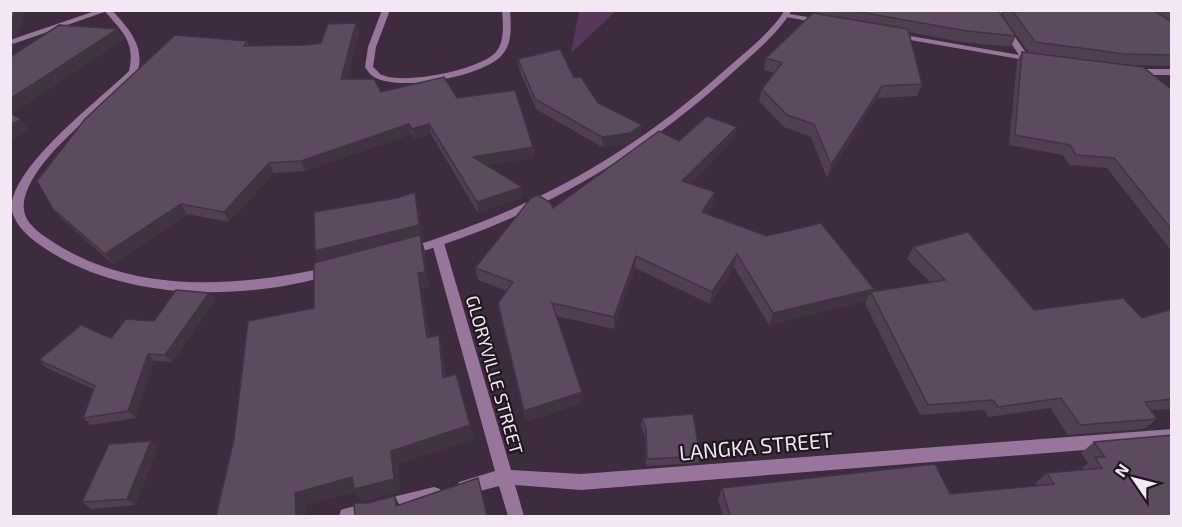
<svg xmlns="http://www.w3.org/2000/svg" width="1182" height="527" font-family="'Exo 2',sans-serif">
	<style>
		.green { fill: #573859 }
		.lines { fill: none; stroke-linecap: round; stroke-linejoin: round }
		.minor { fill: #98759b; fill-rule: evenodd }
		.tertiary { fill: #98759b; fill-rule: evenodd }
		.wall { fill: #4f4051 }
		.shaded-wall { fill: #403442 }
		.building { fill: #5c4b5e; stroke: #403442; stroke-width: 1.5 }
		.labels { text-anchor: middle; stroke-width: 4.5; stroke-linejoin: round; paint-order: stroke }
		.street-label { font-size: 18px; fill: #f2e7f2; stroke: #1f1820 }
		.near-street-label { font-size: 21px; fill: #f2e7f2; stroke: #1f1820 }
	</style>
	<rect width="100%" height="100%" fill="#3c2c3e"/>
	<path class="green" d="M579,11H616L571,53Z"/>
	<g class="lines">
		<path class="minor" d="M98,10H110L10,45V40Z
			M382,10H390L376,47L373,67C374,67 379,73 380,74C400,86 481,70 496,52C505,41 503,23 502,10H510C511,25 513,43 502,55C483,77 399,92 374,77C370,75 367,70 365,67L368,47Z
			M994,10H1002L1001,17L1029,57L1036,58V62L893,37L889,35L893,33L1019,55L993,17Z
			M783,13L820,19L824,21L820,23L786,17L782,15Z
			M1172,69V75H1133L1129,72L1133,69Z
			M438,239L444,243L511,470L581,474L1172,429V443L581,490L515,485L524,516H508L499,486L465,495L459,492L457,487L459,482L495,471L432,243Z
			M434,487L440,489L442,495L440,501L434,503L378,516H339L341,510L347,508Z"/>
		<path class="tertiary" d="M104,10H112C127,27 145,45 138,70C134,80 118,91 109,99C83,123 45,153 29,186C17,211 26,224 47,238C131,296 236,287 330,267L334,268L336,271L334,274C243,302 121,302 40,245C27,236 9,220 12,202C20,160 98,101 129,71C136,41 121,31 104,10Z
			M785,10H792C777,35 754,53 732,73C636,160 532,219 408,256L404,255L402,252L404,249C528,211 627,158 724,71C745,52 769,35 785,10Z"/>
	</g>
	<path class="wall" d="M819,10H998L1016,36L1011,47L962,42L909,32L922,84L917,96L877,98L827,178L811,137L784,127L759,101L762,89L774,73L764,70L766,58L818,13Z
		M1004,10H1172V20H1168L1172,22V66L1127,65L1172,90V249H1170L1107,168L1069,165L1063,155L1009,145L1017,61L1022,52L1029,53L1003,16Z
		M359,32L347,79L381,92L457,98L533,147L534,158L486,165L522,187L523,197L478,213L431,134L414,139L412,134L305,171L274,173L229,222L187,214L113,264L62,219L53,209L247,41L249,46L308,45L321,43Z
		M518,59L574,78L598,103L641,135L630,143L602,147L536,109L519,69Z
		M737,127L734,139L690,184L713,204L707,214L872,291L930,282L907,259L913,247L1034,310L1142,318L1172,309V409L1152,410L1157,419L1144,429L1068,435L1050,408L988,417L984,410L920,415L865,303L866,301L769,325L734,267L710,304L635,268L614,329L556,316L582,392V403L526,422L500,315L498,303L507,291L478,280L475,268L553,208L679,141Z
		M209,293L215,301L172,362L154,361L136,418L91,425L83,418L93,389L47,368L39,360L111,338L154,321Z
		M642,418L700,456L698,463L646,466L645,436L641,425Z
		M151,441L158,448L135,505L91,509L82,502Z
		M1094,442L1172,516H723L718,499L722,488L950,494L1037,486L1035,483L1047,473L1083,470L1082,468L1088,463L1081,453Z"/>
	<path class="shaded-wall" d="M16,10H26L18,35L10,38V24Z
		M356,23L359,32L344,89L341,79Z
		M118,29L124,40L10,116V99Z
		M10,40L15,46L10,58Z
		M882,86L877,98L827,178L831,165Z
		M21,120L30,131L10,140V124Z
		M409,124L412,134L305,171L301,161Z
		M429,124L431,134L414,139L412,129Z
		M642,125L641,135L630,143L602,147V137Z
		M737,127L734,139L681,193L682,181Z
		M533,147L534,158L474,167L473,157Z
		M269,163L274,173L229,222L224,212Z
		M522,187L523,197L478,213L477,202Z
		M415,192L419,207L423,240H422L425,251L429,288L423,289L432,353L321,266L315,251Z
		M715,192L713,204L700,225L702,212Z
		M181,204L187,214L113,264L105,254Z
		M737,254L734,267L710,304L712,292Z
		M636,256L635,268L614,329V317Z
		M874,289L872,293L871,292L866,301L769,325L773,313Z
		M209,293L215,301L172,362L165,355Z
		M439,335L443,351L448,393L443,378Z
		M148,354L154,361L136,418L128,411Z
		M456,374L474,439L398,464L401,492L362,502L355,492L306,506V516H296L295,493L391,451Z
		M582,392V403L526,422L524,411Z
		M151,441L158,448L135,505L127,499Z
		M395,496L403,512L396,506Z"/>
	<path class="building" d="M10,10H16L10,24Z
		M848,10H998L1016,36L967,31Z
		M1012,10H1153L1172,22V55L1125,54L1035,42Z
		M813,13L908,29L922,84L882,86L831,165L814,124L787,115L762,89L782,63L766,58Z
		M356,23L341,79H374L381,92L444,77L457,98L515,90L533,147L473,157L522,187L477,202L429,124L412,129L409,124L301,161L269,163L224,212L181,204L105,254L53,209L37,181L85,119L175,35L247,41L244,46L308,45L321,43L328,24Z
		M59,25L118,29L10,99V57Z
		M560,49L574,78L581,77L598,103L642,125L630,133L602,137L535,99L518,59Z
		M1022,52L1143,67L1172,90V230L1114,158L1076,155L1070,145L1015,135Z
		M10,112L21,120L10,124Z
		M707,116L737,127L682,181L715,192L702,212L767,236L821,223L874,289L773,313L737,254L712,292L636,256L614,317L552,303L582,392L524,411L498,303L513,282L475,268L531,198L538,195L551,203L553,208L659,131L679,141Z
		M415,192L419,225L315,251L314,212L397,198Z
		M968,232L1034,310L1123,298L1142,318L1172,309V399L1145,402L1157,419L1080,425L1061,398L998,407L993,400L928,405L871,292L945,280L913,247Z
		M420,235L425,272L418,273L427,338L439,335L443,378L456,374L470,425L391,451L394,479L354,489L352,477L295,493L296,516H216L234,439L248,321L314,308V263Z
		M176,290L209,293L165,355L148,354L128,411L83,418L95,386L39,360L81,325L111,338L126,319L154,321Z
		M693,414L700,456L647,459L646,429L642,418Z
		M1172,435V516H730L722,488L935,464L950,494L1054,484L1047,473L1102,468L1095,457H1105L1094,442Z
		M151,441L127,499L82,502L109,444Z
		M478,478L487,516H355L354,503H368L395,496L396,506Z"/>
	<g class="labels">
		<g class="street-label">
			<text transform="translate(494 375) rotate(74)" y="6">GLORYVILLE STREET</text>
		</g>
		<g class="near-street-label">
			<text transform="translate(756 447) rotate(-5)" y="7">LANGKA STREET</text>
		</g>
	</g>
	<rect width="1182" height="527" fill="none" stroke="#f2e7f2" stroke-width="24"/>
	<g transform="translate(1134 479) rotate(305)" stroke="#1f1820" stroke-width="4.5" paint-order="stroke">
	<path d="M0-4.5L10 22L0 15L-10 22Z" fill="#f2e7f2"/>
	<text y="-9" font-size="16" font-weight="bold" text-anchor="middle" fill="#f2e7f2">N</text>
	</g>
</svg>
